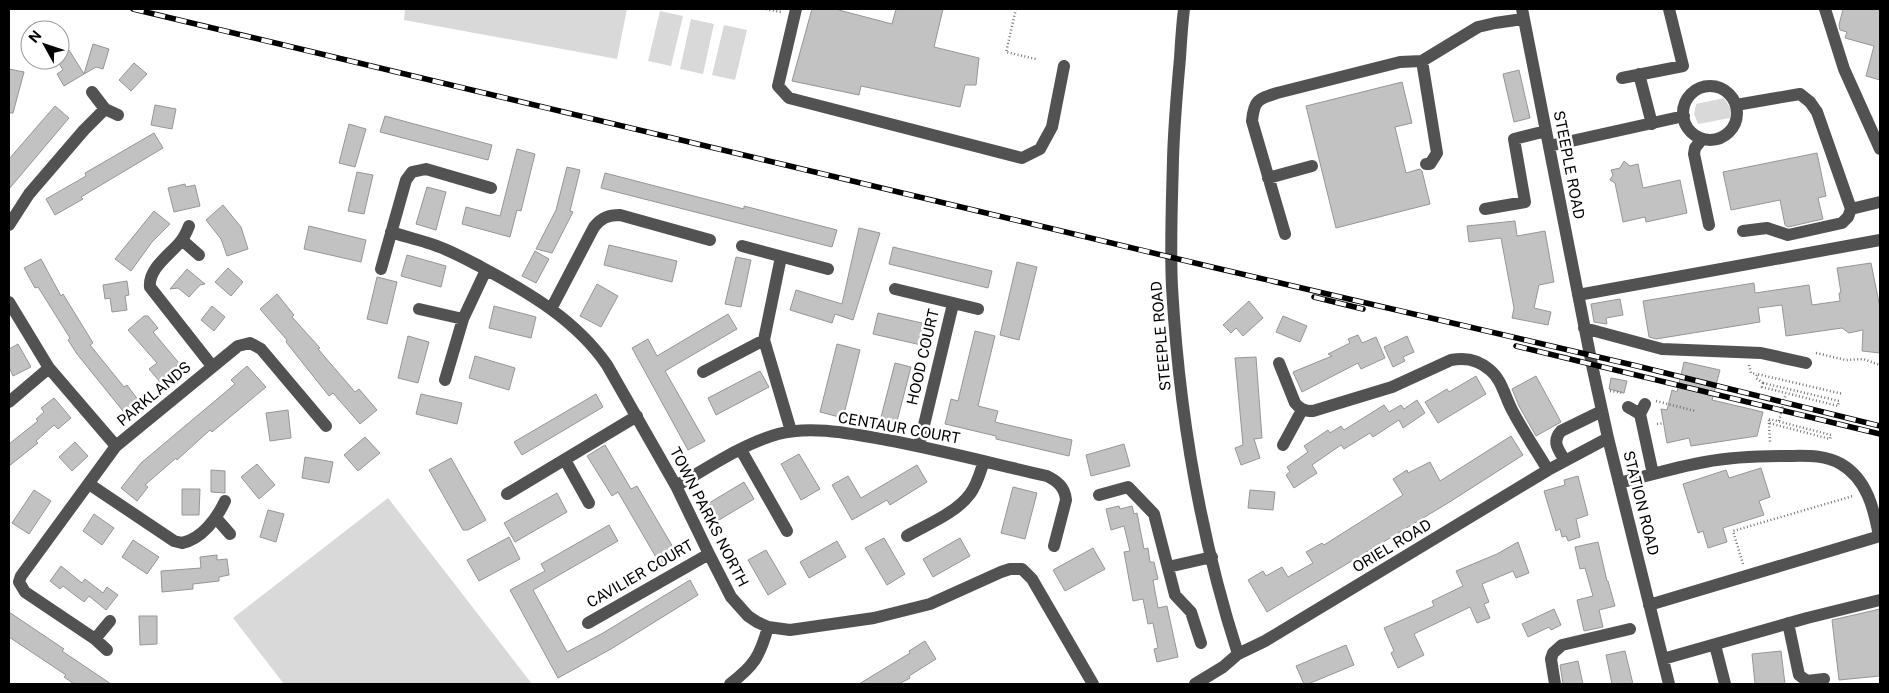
<svg xmlns="http://www.w3.org/2000/svg" width="1889" height="693" font-family="'Public Sans',sans-serif">
	<style>
		.green { fill: #d9d9d9 }
		.building { fill: #c2c2c2; stroke: #969696 }
		.lines { fill: none; stroke-linecap: round; stroke-linejoin: round }
		.path { stroke: #747474; stroke-width: 2.5; stroke-dasharray: 1 2.5; stroke-linecap: butt }
		.minor { stroke: #525252; stroke-width: 12 }
		.rail-casing { stroke: #000; stroke-width: 5.5 }
		.rail { stroke: #fff; stroke-width: 4; stroke-dasharray: 11; stroke-linecap: butt }
		.labels { text-anchor: middle; stroke-width: 5; stroke-linejoin: round; paint-order: stroke }
		.street-label { font-size: 15px; fill: #000; stroke: #fff }
	</style>
	<rect width="100%" height="100%" fill="#fff"/>
	<path class="green" d="M405,9H627L617,59L404,20Z
		M660,11L683,16L671,66L648,61Z
		M691,19L714,24L703,74L680,69Z
		M724,25L747,30L735,80L712,75Z
		M1724,98L1731,109L1730,118L1698,124L1694,114L1696,104Z
		M388,498L532,684H284L233,618Z"/>
	<path class="building" d="M812,9H835L892,24L896,9H943L934,47L979,58L976,85H965L960,107L861,86L859,95L792,81Z
		M1843,9H1880V80L1866,76L1874,46L1845,38L1847,32L1840,30L1839,25Z
		M93,44L109,49L103,69L96,67L84,74Z
		M69,50L84,74L64,86L57,74L63,70L57,60H60V55Z
		M134,63L147,74L131,91L119,80Z
		M9,69L24,72L13,113H9Z
		M1519,70L1530,118L1514,122L1503,74Z
		M1402,82L1412,123L1395,127L1406,173L1420,169L1422,171L1430,204L1336,228L1306,106Z
		M155,105L176,109L172,129L151,125Z
		M55,106L69,118L9,189V159Z
		M385,116L492,145L488,160L380,132Z
		M349,124L366,129L355,167L339,163Z
		M154,133L163,148L81,197L83,199L55,215L46,199L86,176L85,173Z
		M517,149L535,154L521,211L517,210L510,237L462,224L466,207L500,216Z
		M1817,153L1826,196L1818,198L1823,219L1788,227L1785,225L1780,200L1731,210L1723,172Z
		M1624,161L1630,166L1638,164L1643,188L1680,180L1687,213L1646,222L1645,217L1623,222L1615,183L1610,180L1613,175L1611,170L1620,168Z
		M567,167L580,170L570,211L573,212L552,253L536,249L556,210Z
		M357,172L373,175L364,214L348,211Z
		M605,173L744,209V206L837,230L832,247L601,188Z
		M185,184L186,187L195,185L200,206L174,212L168,188Z
		M427,187L446,192L436,230L416,224Z
		M223,205L241,227L248,249L227,256L221,239L206,220Z
		M154,211L170,224L152,242L131,271L115,259Z
		M1515,221L1517,236L1545,231L1554,282L1539,285L1534,308L1551,312L1548,325L1512,318L1514,308L1501,238L1469,242L1467,226Z
		M309,226L366,240L361,262L304,249Z
		M859,228L880,233L853,320L835,314L832,323L790,310L796,290L842,304Z
		M609,245L677,261L672,282L604,265Z
		M893,247L992,271L988,288L889,264Z
		M535,251L549,259L536,283L522,276Z
		M407,255L446,266L441,287L401,276Z
		M736,257L751,260L741,307L725,304Z
		M41,259L61,296L63,294L93,343L90,345L124,387L127,385L141,404L127,416L77,354L68,340L70,338L38,287L35,288L24,268Z
		M1017,262L1037,267L1019,340L1000,335Z
		M1871,263L1880,308V353L1862,351L1863,330L1849,333L1842,328L1786,336L1782,305L1758,308L1760,322L1656,339L1649,337L1643,301L1754,283L1755,293L1809,285L1812,305L1840,301L1839,293H1841L1837,268Z
		M228,268L243,282L231,296L215,282Z
		M187,269L205,284L200,285L189,297L178,288L170,289Z
		M377,277L397,282L387,324L367,319Z
		M127,281L129,295L125,296L127,310L112,312L110,298L105,299L103,285Z
		M597,284L618,296L601,327L580,316Z
		M277,294L294,315L292,317L320,348L318,349L355,392L359,389L377,410L360,424L333,393L329,396L286,342L287,340L260,309Z
		M1620,299L1623,315L1606,318L1607,324L1594,322L1591,304Z
		M1249,301L1263,318L1243,336L1236,328L1231,333L1223,325Z
		M212,306L225,317L214,331L201,320Z
		M494,306L536,317L531,338L489,328Z
		M878,313L935,326L930,347L873,334Z
		M728,314L737,329L665,371L705,441L688,450L632,348L648,339L657,356Z
		M144,316H148L158,328L153,332L184,369L170,380L167,376L160,382L149,369L157,363L128,330Z
		M1283,316L1307,326L1300,342L1276,332Z
		M975,331L995,336L978,406L998,411L995,422L1072,440L1069,456L996,439V436L945,424L951,399L958,401Z
		M1358,335L1362,343L1376,337L1385,358L1361,369L1358,363L1302,392L1293,372L1332,356L1328,354L1350,343L1348,339Z
		M408,336L429,342L418,383L398,378Z
		M1407,336L1414,352L1403,357L1405,361L1393,367L1384,347Z
		M18,344L31,367L13,376L9,367V349Z
		M837,344L860,350L843,418L820,412Z
		M475,356L515,368L509,390L469,378Z
		M1256,357L1262,438L1254,439L1260,458L1241,465L1235,448L1243,445L1235,358Z
		M1684,362L1720,370L1712,400L1763,412L1757,436L1691,446L1689,438L1667,443L1661,409L1667,410L1672,390L1677,392Z
		M895,363L911,367L895,429L879,425Z
		M247,366L266,387L212,432L210,430L177,460L176,458L145,485L148,487L137,501L121,488L141,463L235,384L231,380Z
		M760,371L769,387L716,415L708,398Z
		M1476,376L1486,394L1438,423L1425,402L1447,389L1449,392Z
		M1536,376L1561,422L1536,436L1519,406L1512,389Z
		M1611,378L1627,381L1624,393L1609,389Z
		M421,394L462,403L457,424L416,414Z
		M596,394L603,407L522,455L514,442Z
		M54,398L71,418L58,429L54,425L36,441L38,443L9,466V444L38,421L36,419L44,412L41,408Z
		M1417,400L1425,413L1403,428L1399,420L1373,437L1370,433L1344,449L1341,445L1312,465L1317,473L1294,488L1286,475L1290,472L1287,467L1308,452L1304,446L1328,430L1330,433L1341,426L1344,430L1384,405L1389,412L1401,405L1404,409Z
		M288,410L291,438L270,441L266,413Z
		M1511,436L1523,455L1448,503L1267,612L1248,580L1263,571L1266,576L1282,567L1288,577L1313,563L1306,552L1322,543L1324,545L1403,495L1393,479L1407,470L1408,473L1430,462L1440,481Z
		M365,437L380,453L358,471L344,455Z
		M75,442L88,456L72,471L59,457Z
		M1124,444L1130,466L1091,476L1086,455Z
		M605,445L631,489L637,486L677,554L660,564L618,492L612,496L587,456Z
		M799,454L820,489L801,500L781,464Z
		M305,457L333,462L329,483L302,478Z
		M451,458L486,520L468,530H463L429,470Z
		M257,464L275,485L259,499L241,477Z
		M917,465L927,482L890,505L887,500L852,520L832,485L848,476L861,498Z
		M1761,468L1770,497L1759,501L1764,515L1723,528L1727,542L1708,548L1703,531L1698,533L1683,484L1726,470L1729,478Z
		M211,470L225,471V493L211,492Z
		M1578,476L1588,515L1576,519L1580,537L1568,541L1566,536L1562,537L1560,529L1556,531L1544,491L1565,485L1564,480Z
		M744,482L754,499L719,520L709,503Z
		M1013,487L1037,493L1025,539L1001,533Z
		M182,489H200L199,515H182Z
		M34,490L51,501L29,534L12,523Z
		M1250,490L1275,492L1273,510L1248,508Z
		M557,493L567,512L515,542L504,523Z
		M1119,506L1120,509L1132,506L1134,514L1137,513L1144,549L1148,548L1150,562H1154L1158,579L1153,580L1158,608L1167,606L1178,657L1157,662L1154,649L1158,648L1153,623L1148,624L1143,599L1133,601L1124,552L1130,551L1124,526L1111,530L1106,509Z
		M268,510L284,514L276,542L260,537Z
		M94,514L114,528L102,545L83,531Z
		M609,525L618,541L533,590L567,652L603,633L690,580L698,595L611,649L558,678L510,590L545,571L541,564Z
		M509,537L520,559L479,581L467,560Z
		M884,538L905,574L887,585L865,548Z
		M960,538L970,556L933,577L923,559Z
		M133,540L159,557L147,574L122,557Z
		M837,541L846,557L809,578L800,562Z
		M1518,542L1529,573L1516,578L1513,571L1482,584L1489,602L1484,604L1490,618L1477,623L1470,607L1414,634L1424,655L1398,668L1391,653L1394,651L1384,628L1434,606L1432,601L1463,586L1456,571L1497,554Z
		M1598,542L1607,581H1608L1615,606L1599,610L1603,627L1584,631L1577,600L1593,596L1585,568L1580,569L1575,547Z
		M1093,548L1105,569L1065,591L1053,570Z
		M766,550L786,584L768,595L748,560Z
		M217,555V560L227,559L229,575L219,577V581L193,584V589L162,592L161,571L201,568L200,557Z
		M61,566L82,583L85,579L103,593L107,587L118,595L106,610L89,596L84,602L63,586L60,589L50,581Z
		M1554,609L1561,625L1551,630L1549,627L1528,637L1522,624Z
		M1880,609V676L1839,680L1832,620Z
		M9,612L64,649L62,651L111,684H74L64,677L66,675L9,637Z
		M139,616H157V644L140,645Z
		M925,641L936,659L909,676L910,678L899,684H859L910,653L909,651Z
		M1346,645L1354,665L1308,684H1304L1296,666Z
		M1625,651L1633,684H1612L1606,655Z
		M1781,651L1785,684H1755L1752,654Z
		M1578,661L1583,684H1563L1560,665Z"/>
	<g class="lines">
		<path class="path" d="M766,9L781,12
			M1016,9L1006,52L1036,59
			M1816,353L1846,360L1863,359L1880,365
			M1749,365L1751,373L1757,374
			M1763,383L1839,401L1838,406L1762,387Z
			M1763,383L1756,378L1757,374L1843,394
			M1610,391L1624,393
			M1656,401L1695,411
			M1769,419L1831,435L1830,439L1769,423Z
			M1779,421L1786,394
			M1769,423L1770,442
			M1657,424L1664,423
			M1743,564L1733,531L1853,496"/>
		<path class="minor" d="M796,9L778,86L789,98L1022,158L1040,149L1052,127L1064,66
			M1184,9C1182,25 1181,41 1180,58C1177,91 1174,125 1173,159C1172,202 1170,245 1172,287C1179,411 1200,536 1238,654
			M1522,9L1592,365L1608,438L1669,684
			M1825,9L1844,69L1880,149
			M1422,61L1437,153L1430,164H1426
			M1639,74L1652,124
			M1622,78L1683,66L1669,9
			M1683 113a27 27 0 1 1 54 0a27 27 0 1 1-54 0Z
			M92,92L105,109L118,115
			M1736,105L1800,94L1810,102L1817,112L1851,209L1848,217L1842,223L1788,235L1767,228L1743,231
			M1702,139L1695,148L1694,154L1709,225
			M1549,146L1684,116
			M1268,178L1312,166
			M1485,209L1525,202L1514,139L1546,131
			M1851,209L1880,202
			M9,225L29,194L84,130L105,109
			M189,226C187,231 185,236 181,241C171,254 148,268 150,287L212,366
			M391,232C403,236 416,239 428,243C446,248 464,258 481,267C528,292 576,320 607,365L676,486L709,554L731,597L748,616L757,622L768,627L790,630L874,618L930,604L1001,572L1010,569H1022L1032,579L1093,684
			M1285,234L1252,121C1254,100 1258,99 1277,93L1400,62L1422,61L1478,27L1495,23L1523,19
			M182,240L199,255
			M742,246L828,269
			M781,257L764,340L791,431
			M381,269L406,180L412,172L426,169L491,188
			M895,289L978,309
			M1578,295L1880,240
			M9,302L49,368L116,446
			M419,309L463,319
			M551,309L594,227C601,218 608,215 620,215L710,240
			M1584,328L1662,349L1761,353L1806,363
			M1279,363L1295,403C1300,409 1304,411 1313,411L1392,387L1451,360C1466,357 1479,360 1490,370C1502,380 1505,397 1512,410C1523,431 1536,450 1548,470
			M703,372L764,340
			M445,380L463,319L486,270
			M9,402L49,368
			M1645,404L1640,414L1653,474
			M1628,407L1640,414
			M1283,445L1302,410
			M919,446L953,304
			M741,450L787,531
			M565,460L589,503
			M1565,461C1559,450 1551,442 1561,431L1602,411
			M1619,483C1647,476 1676,467 1705,462C1731,457 1758,456 1785,456C1804,456 1824,454 1841,464C1867,479 1874,509 1879,536
			M89,484L174,541L182,543C202,539 217,518 225,501
			M676,486C708,468 742,444 778,434C812,425 852,434 887,440C941,450 994,464 1047,476C1057,481 1065,487 1066,500L1054,546
			M507,494L637,416
			M1099,495L1128,487L1154,514L1175,595L1191,612L1201,643
			M216,518L230,534
			M907,536C928,524 956,513 970,494C977,485 980,473 984,461
			M1168,567L1212,557
			M1649,605L1880,536
			M588,623L709,554
			M1788,623L1799,675L1807,681L1824,679
			M95,639L110,621
			M1715,645L1725,684
			M107,650L95,639L25,592L19,582L21,576L116,446L238,346L250,343L261,349L326,426
			M1663,659L1807,618L1880,600
			M730,684C754,666 760,656 768,627
			M1195,684L1223,667L1238,654L1265,641L1548,470L1608,438
			M1555,684L1551,659L1553,653L1562,645L1630,629"/>
		<defs>
			<path id="rail" d="M133,9L1216,268L1637,366L1880,426
				M1314,297L1363,309
				M1516,346L1880,434"/>
		</defs>
		<use href="#rail" class="rail-casing"/>
		<use href="#rail" class="rail"/>
	</g>
	<g class="labels">
		<g class="street-label">
			<text transform="translate(1569 165) rotate(79)" y="5">STEEPLE ROAD</text>
			<text transform="translate(1161 336) rotate(-95)" y="5">STEEPLE ROAD</text>
			<text transform="translate(923 357) rotate(-77)" y="5">HOOD COURT</text>
			<text transform="translate(154 394) rotate(-40)" y="5">PARKLANDS</text>
			<text transform="translate(899 428) rotate(10)" y="5">CENTAUR COURT</text>
			<text transform="translate(1641 503) rotate(76)" y="5">STATION ROAD</text>
			<text transform="translate(709 517) rotate(63)" y="5">TOWN PARKS NORTH</text>
			<text transform="translate(1392 546) rotate(-31)" y="5">ORIEL ROAD</text>
			<text transform="translate(640 574) rotate(-30)" y="5">CAVILIER COURT</text>
		</g>
	</g>
	<rect width="1889" height="693" fill="none" stroke="#000000" stroke-width="20"/>
	<g transform="translate(45 45) rotate(310)"><circle r="24" fill="#ffffff" stroke="#999999"/>
	<path d="M0-4L9 19L0 12L-9 19Z" fill="#000000"/>
	<text y="-8" font-size="14" font-weight="bold" text-anchor="middle" fill="#000000">N</text>
	</g>
</svg>
